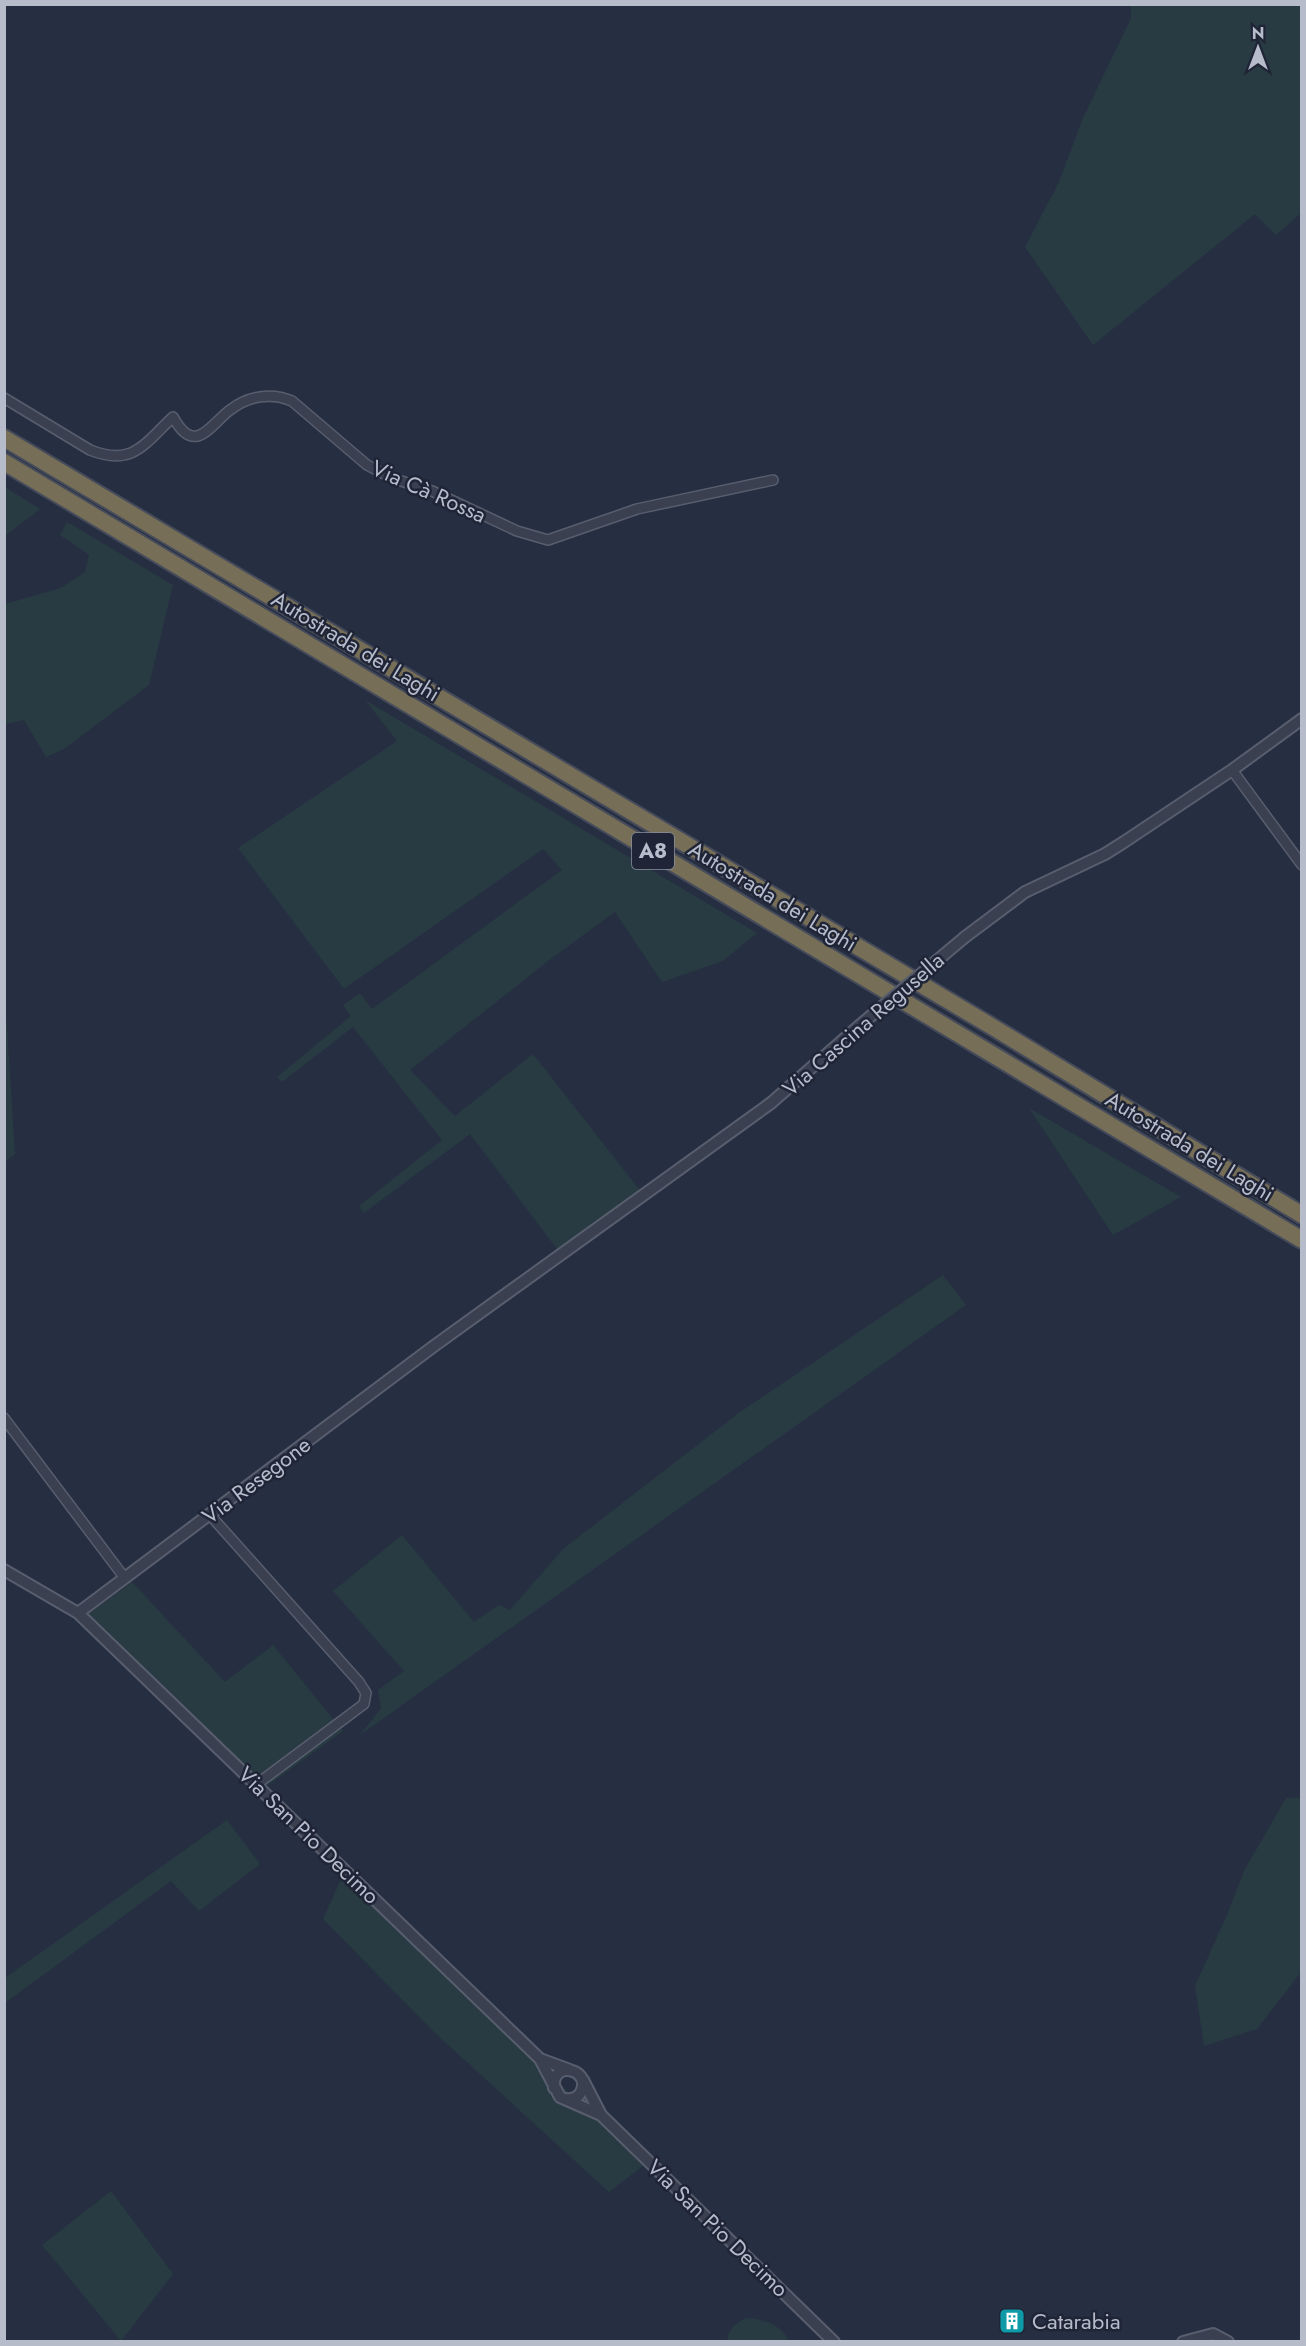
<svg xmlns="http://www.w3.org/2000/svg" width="1306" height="2346" font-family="Jost,sans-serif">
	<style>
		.green { fill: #283b42 }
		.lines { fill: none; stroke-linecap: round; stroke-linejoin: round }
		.minor-casing { stroke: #585e6e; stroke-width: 12 }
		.tertiary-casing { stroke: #585e6e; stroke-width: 14 }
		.motorway-casing { stroke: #454b5b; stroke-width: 20 }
		.minor { stroke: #3a4050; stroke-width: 9 }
		.tertiary { stroke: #3a4050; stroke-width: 10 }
		.motorway { stroke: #766e57; stroke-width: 16 }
		.tertiary-bridge-casing { stroke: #585e6e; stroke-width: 14; stroke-linecap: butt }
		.tertiary-bridge { stroke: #3a4050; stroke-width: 10 }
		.labels { text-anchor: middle; stroke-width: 5; stroke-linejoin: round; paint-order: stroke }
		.shield { fill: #1f2536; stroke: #898f9e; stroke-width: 1.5 }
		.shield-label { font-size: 21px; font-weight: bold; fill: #b7bccb }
		.street-label { font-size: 22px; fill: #b7bccb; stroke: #1f2536 }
		.poi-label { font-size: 22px; fill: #b7bccb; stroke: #1f2536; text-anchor: start }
	</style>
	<rect width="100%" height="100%" fill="#262e41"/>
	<path class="green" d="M1131,5H1301V213L1276,235L1255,214L1093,345L1025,247L1058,184L1083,118L1131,18Z
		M5,487L40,509L5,536Z
		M67,522L173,585L149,685L64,749L46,757L24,720L5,724V604L61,588L85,572L89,555L60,535Z
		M365,700L757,933L723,961L662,982L615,912L552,958L410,1070L455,1116L533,1054L642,1193L596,1227L557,1249L470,1134L364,1213L359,1206L442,1140L353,1027L282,1082L277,1077L351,1016L343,1005L360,993L372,1009L562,870L543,849L344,989L238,848L397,741Z
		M4,979L15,1154L5,1162H4Z
		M1029,1108L1181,1197L1113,1235Z
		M943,1275L966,1305L360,1735L381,1708L378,1690L404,1671L333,1591L402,1535L474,1622L499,1605L510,1610L563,1549L740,1412Z
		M132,1582L225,1682L273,1645L343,1731L267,1786L89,1614Z
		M1286,1798H1301V1972L1257,2029L1204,2046L1195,1986L1226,1917L1245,1869Z
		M227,1820L260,1864L199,1911L171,1881L5,2003V1978Z
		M343,1875L644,2165L609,2192L434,2032L323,1919Z
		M111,2191L173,2274L121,2341L42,2245Z
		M746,2318C763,2319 781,2324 789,2341H727C729,2329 734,2324 746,2318Z"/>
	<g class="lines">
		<defs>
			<path id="minor" d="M4,398L90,450C133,467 144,444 173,417C195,457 210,425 230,410C248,396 271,392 292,401L367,465L392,478L432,491L517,531L548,540L637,509L773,480
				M1232,770L1302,865
				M4,1418L124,1577
				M210,1515L359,1682L366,1693L364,1704L257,1784"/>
			<path id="tertiary" d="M965,937L1025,892L1105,854L1124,842L1232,770L1302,719
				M4,1570L78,1613L540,2059L560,2097L601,2115
				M78,1613L434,1346L771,1103L859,1026
				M540,2059L570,2070
				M583,2080L601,2115L834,2342
				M554,2088C551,2058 593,2070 581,2092C578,2098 572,2100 565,2099
				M1183,2342L1213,2334L1228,2342"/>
			<path id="motorway" d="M4,438L991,1026L1302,1215
				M4,462L1302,1240"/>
		</defs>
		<use href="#minor" class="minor-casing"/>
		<use href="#tertiary" class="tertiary-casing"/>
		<use href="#motorway" class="motorway-casing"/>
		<use href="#minor" class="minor"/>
		<use href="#tertiary" class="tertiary"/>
		<use href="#motorway" class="motorway"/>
		<defs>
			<path id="tertiary-bridge" d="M859,1026L965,937"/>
		</defs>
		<use href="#tertiary-bridge" class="tertiary-bridge-casing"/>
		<use href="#tertiary-bridge" class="tertiary-bridge"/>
	</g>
	<defs>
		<symbol id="building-square" viewBox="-11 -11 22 22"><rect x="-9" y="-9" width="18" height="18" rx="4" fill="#0f9aa8" stroke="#1f2536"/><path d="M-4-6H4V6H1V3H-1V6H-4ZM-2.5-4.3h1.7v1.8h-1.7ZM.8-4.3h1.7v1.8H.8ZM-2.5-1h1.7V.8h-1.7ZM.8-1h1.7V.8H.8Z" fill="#fff"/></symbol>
	</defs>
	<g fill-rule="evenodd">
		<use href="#building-square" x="997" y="2306" width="30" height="30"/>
	</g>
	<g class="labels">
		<rect class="shield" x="632" y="833" width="42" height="36" rx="4.5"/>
		<g class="shield-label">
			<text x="653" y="858">A8</text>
		</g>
		<g class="street-label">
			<text transform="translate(429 491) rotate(24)" y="8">Via Cà Rossa</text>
			<text transform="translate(356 646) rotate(31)" y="8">Autostrada dei Laghi</text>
			<text transform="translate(773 896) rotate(31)" y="8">Autostrada dei Laghi</text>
			<text transform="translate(863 1024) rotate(-41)" y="8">Via Cascina Regusella</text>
			<text transform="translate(1190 1146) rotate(31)" y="8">Autostrada dei Laghi</text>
			<text transform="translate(256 1480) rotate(-37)" y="8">Via Resegone</text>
			<text transform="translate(309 1835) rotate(44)" y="8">Via San Pio Decimo</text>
			<text transform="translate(718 2228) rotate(44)" y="8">Via San Pio Decimo</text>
		</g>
		<g class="poi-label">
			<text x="1032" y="2329">Catarabia</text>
		</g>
	</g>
	<rect width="1306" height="2346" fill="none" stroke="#b7bccb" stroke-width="12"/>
	<g transform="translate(1258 48)" stroke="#1f2536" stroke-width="4.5" paint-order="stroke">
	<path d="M0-4.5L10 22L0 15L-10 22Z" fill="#b7bccb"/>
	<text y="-9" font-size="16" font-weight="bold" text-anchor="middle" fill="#b7bccb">N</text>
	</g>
</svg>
